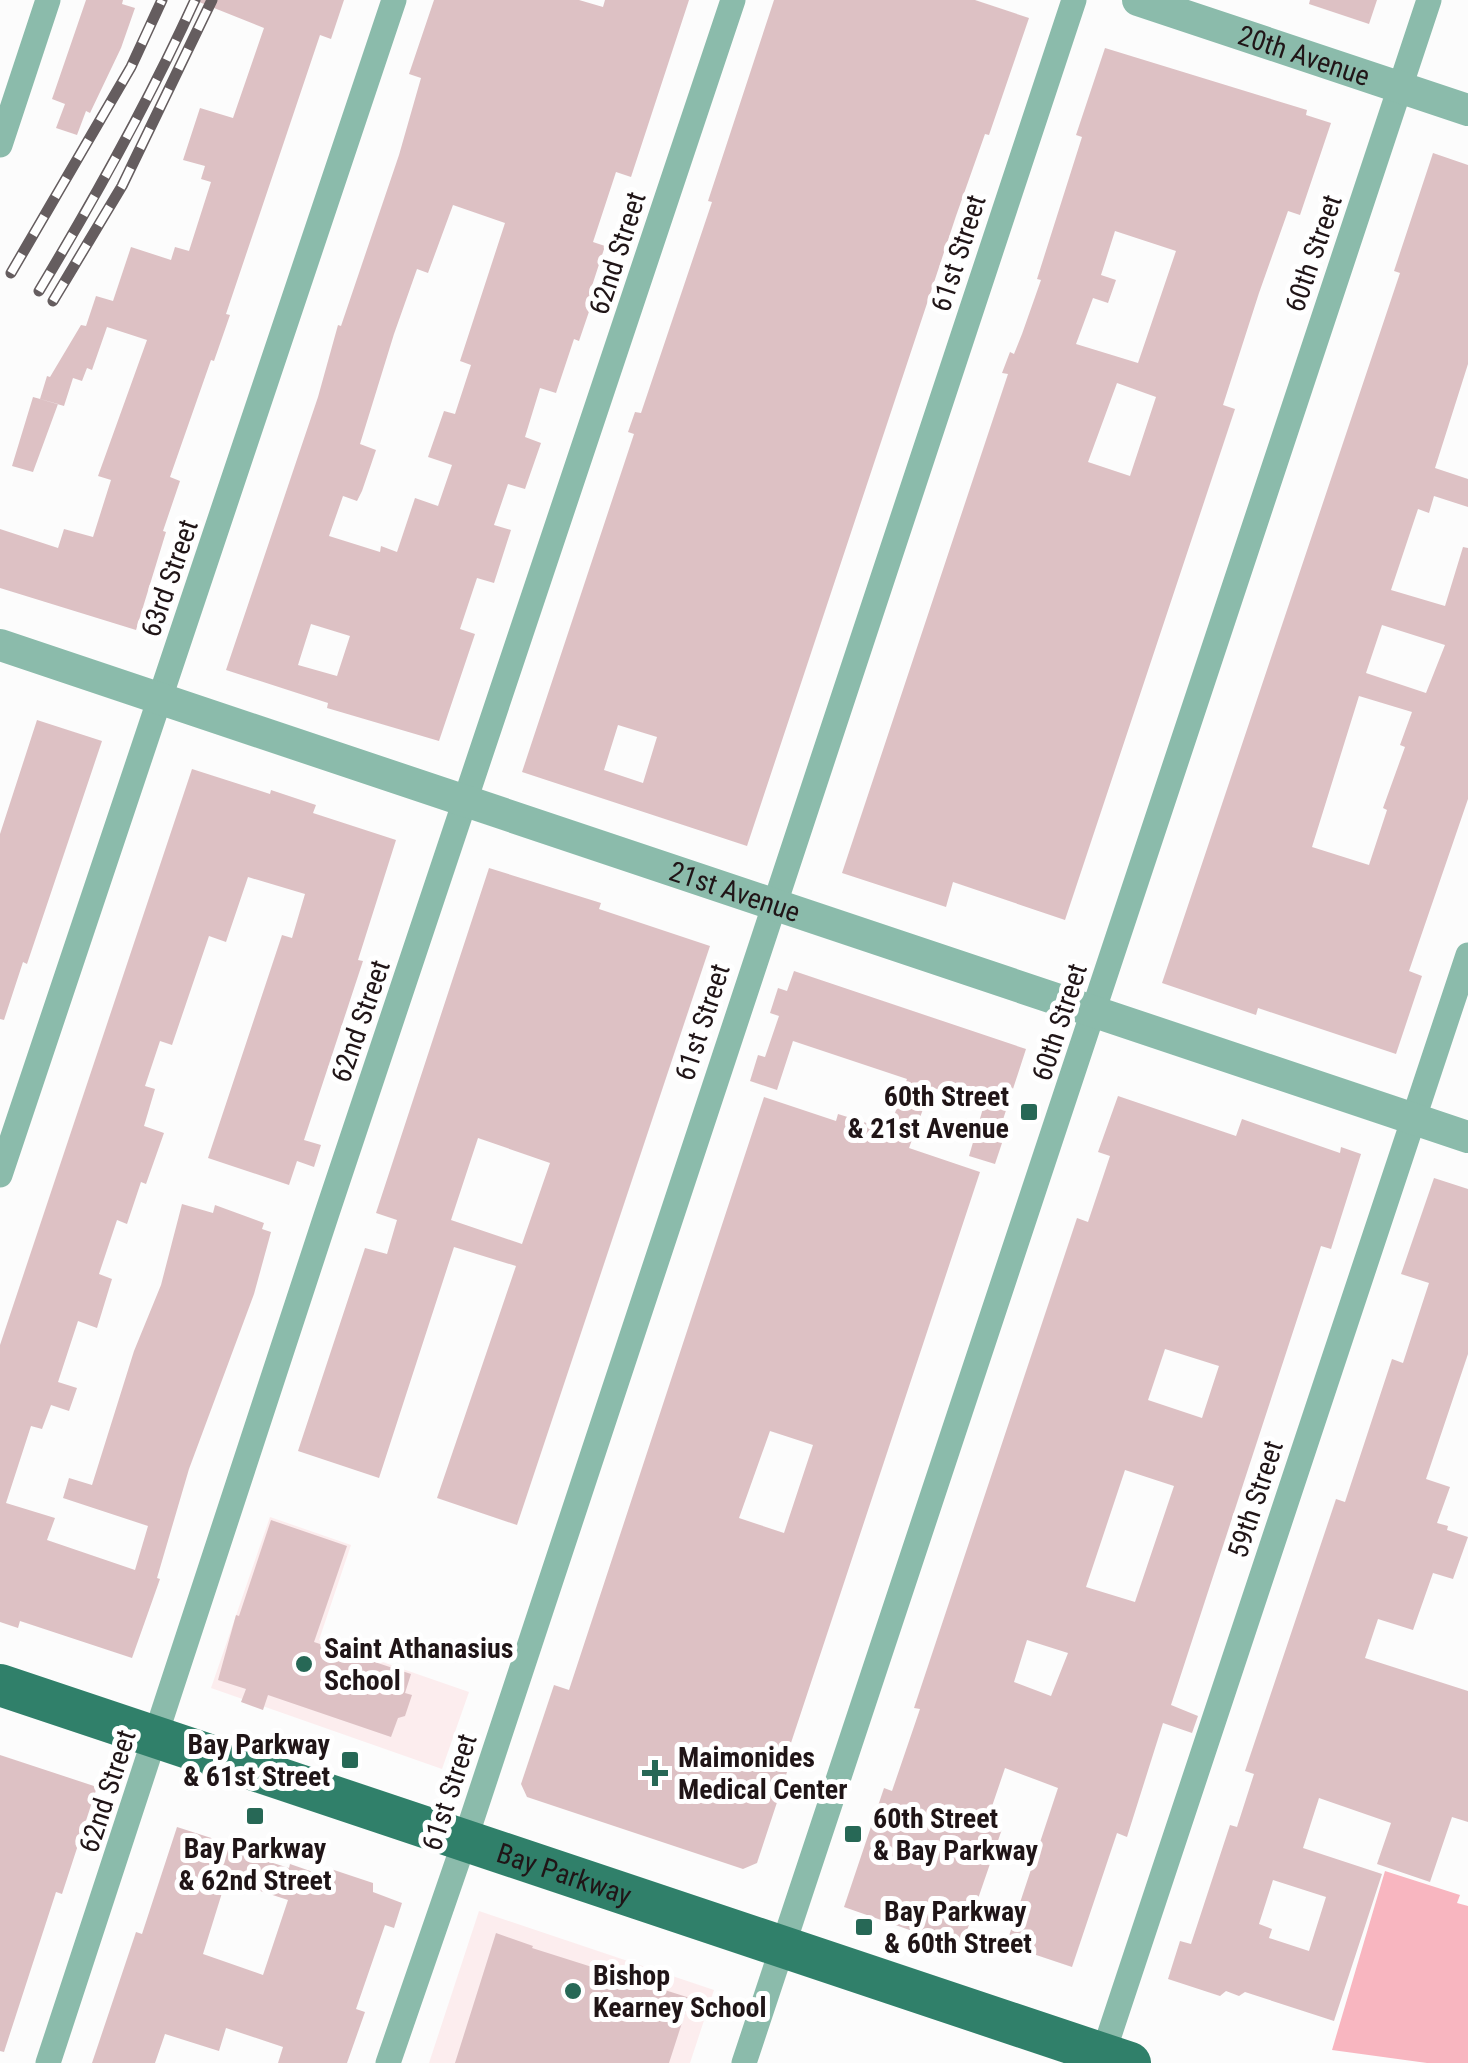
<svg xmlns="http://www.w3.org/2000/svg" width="1468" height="2063" font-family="'Roboto Condensed',sans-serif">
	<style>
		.built { fill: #fcedee }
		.green { fill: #f8b6c0 }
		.building { fill: #ddc1c4; fill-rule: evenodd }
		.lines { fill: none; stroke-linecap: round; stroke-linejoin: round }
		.minor { stroke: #8bbbab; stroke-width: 25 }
		.tertiary { stroke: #8bbbab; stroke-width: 32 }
		.primary { stroke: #30806a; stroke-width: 42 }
		.rail-casing { stroke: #655d5f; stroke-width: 11 }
		.rail { stroke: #fff; stroke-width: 8; stroke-dasharray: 22; stroke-linecap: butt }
		.poi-dot { fill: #276856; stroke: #fff; stroke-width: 4 }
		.labels { text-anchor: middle; stroke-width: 10; stroke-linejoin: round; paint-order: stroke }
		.street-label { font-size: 28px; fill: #201517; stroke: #fff }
		.poi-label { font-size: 28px; font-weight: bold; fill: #201517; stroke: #fff; text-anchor: start }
	</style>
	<rect width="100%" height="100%" fill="#fcfcfc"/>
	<path class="built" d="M270,1517L351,1545L319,1640L469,1692L442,1769L211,1688Z
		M479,1911L714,1990L690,2063H429Z"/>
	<path class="green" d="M1385,1871L1460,1895L1457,1903L1468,1906V2063H1427L1332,2050Z"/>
	<path class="building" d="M86,0H123L122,4L135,8L121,48L90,113L86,111L77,135L56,128L65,104L52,99Z
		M194,0H344L331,39L320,35L226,314L230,315L214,361L211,360L170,477L180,481L163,531L166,532L136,630L0,588V529L58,548L64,529L93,537L111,480L98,476L147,340L107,327L92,370L87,368L82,381L73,378L64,406L40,399L47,376L50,377L81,325L86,326L96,296L113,301L131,247L171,260L175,247L189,251L211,182L201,179L205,166L183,160L200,108L233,118L264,28Z
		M434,0H579L603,7L605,0H689L631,177L616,172L593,242L605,246L590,292L595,294L579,341L574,339L556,393L540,388L525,437L541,443L525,489L508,484L494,525L511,530L494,583L477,578L460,629L475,634L439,741L327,708L328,703L226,670L318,397L338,325L341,326L399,155L421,78L409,74ZM453,205L505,223L460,361L471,365L455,414L444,411L428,457L452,465L438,506L415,498L397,552L381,546L380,552L329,536L343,496L357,501L362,491L376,450L360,444L394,334L417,269L428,273ZM311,624L350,636L337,676L298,665Z
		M774,0H975L1029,18L989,135L985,134L956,216L747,846L522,772L634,434L628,432L635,412L641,413L712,202L708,201ZM618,725L657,737L643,783L604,770Z
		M1310,0H1377L1369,24L1309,4Z
		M1105,48L1307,110L1306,115L1331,123L1300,215L1288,211L1259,293L1223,405L1235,409L1065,920L953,882L946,907L842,873L1008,374L1002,373L1010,352L1014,354L1022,334L1041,280L1037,279L1082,137L1076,135ZM1115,231L1176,251L1138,363L1076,344L1093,298L1108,303L1116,280L1101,275ZM1117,383L1156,397L1130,476L1088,462Z
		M1433,153L1468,165V364L1435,468L1468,479V507L1434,496L1429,513L1418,509L1391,590L1445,606L1463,547L1468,548V799L1409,971L1422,976L1396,1054L1258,1008L1256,1015L1162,983L1400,273L1394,271ZM1382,625L1445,645L1426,693L1366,673ZM1359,696L1412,712L1400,745L1405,747L1383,808L1387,810L1369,865L1312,847Z
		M33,397L58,404L33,472L12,466Z
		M37,720L102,741L27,964L23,962L4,1020L0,1019V834Z
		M192,769L270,794L271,790L316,805L313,813L396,840L358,960L363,961L304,1140L321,1145L314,1167L297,1161L289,1185L208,1158L282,935L292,938L305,894L248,877L226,942L209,936L172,1045L160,1041L145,1086L155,1089L144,1126L164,1133L146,1184L141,1182L127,1224L117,1220L99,1274L112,1279L97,1328L78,1321L58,1382L77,1388L69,1411L51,1405L42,1429L31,1426L6,1503L55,1518L47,1540L135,1570L148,1526L63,1498L69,1478L92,1485L134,1351L161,1285L182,1204L213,1213L215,1205L264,1223L262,1229L271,1232L254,1294L189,1469L157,1578L160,1579L132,1658L20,1621L18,1628L0,1622V1345Z
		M489,868L601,903L599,909L710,946L517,1525L437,1498L516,1266L454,1247L379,1478L298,1451L365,1248L387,1254L397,1220L376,1213ZM478,1138L550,1163L522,1244L451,1220Z
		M794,971L1026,1049L997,1138L1003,1140L995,1164L969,1156L984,1105L931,1087L909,1148L980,1172L785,1761L790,1763L757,1863L743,1869L527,1797L521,1784L554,1685L569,1690L764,1097L836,1121L838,1114L889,1130L907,1079L793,1041L777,1090L750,1081L758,1055L765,1057L779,1016L770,1013L778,988L787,991ZM770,1431L813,1445L784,1533L739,1518Z
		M1118,1096L1236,1136L1242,1119L1340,1153L1341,1147L1361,1154L1331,1249L1321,1246L1171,1705L1198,1716L1192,1733L1163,1723L1127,1837L1117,1833L1072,1967L1006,1945L1058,1788L1005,1768L986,1824L1002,1829L961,1948L844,1907L884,1788L892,1791L920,1709L914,1708L1077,1218L1088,1222L1110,1156L1098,1152ZM1165,1349L1219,1366L1202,1418L1148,1400ZM1125,1470L1174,1486L1135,1602L1086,1587ZM1027,1640L1068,1653L1051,1696L1014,1682Z
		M1434,1178L1468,1189V1354L1426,1479L1450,1487L1437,1523L1448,1526L1447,1530L1468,1537L1453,1579L1433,1573L1413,1630L1378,1619L1365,1658L1468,1691V1822L1452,1817L1430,1882L1377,1864L1391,1823L1319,1798L1303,1848L1382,1874L1334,2021L1245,1992L1239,1996L1226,1991L1220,1996L1168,1979L1180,1941L1191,1944L1230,1825L1237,1827L1254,1774L1245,1771L1336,1499L1345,1502L1392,1359L1403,1363L1414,1329L1429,1283L1401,1274ZM1273,1880L1326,1897L1309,1951L1269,1938L1272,1929L1259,1924Z
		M271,1520L347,1546L314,1642L411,1674L405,1693L412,1695L405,1716L398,1718L391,1737L268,1695L263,1710L241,1702L246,1689L218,1680L236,1615L239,1616Z
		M0,1755L97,1787L62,1894L56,1892L4,2052L0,2051Z
		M177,1827L230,1844L228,1849L289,1868L290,1864L319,1874L325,1867L373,1883V1892L402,1903L394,1928L385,1925L356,2009L365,2012L347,2063H278L283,2047L226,2028L219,2051L165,2034L155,2063H92L136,1932L142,1934ZM226,1880L288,1900L263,1975L203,1954Z
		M496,1933L533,1946L532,1948L690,1998L669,2063H455Z"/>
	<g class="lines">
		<path class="minor" d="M0,145L48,0
			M0,1175L394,0
			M48,2063L327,1213L733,0
			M388,2063L465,1840L1074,0
			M744,2063L1429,0
			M1100,2063L1468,955"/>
		<g class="tertiary">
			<path id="s1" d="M1138,0L1468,110"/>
			<path id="s2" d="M0,645L1468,1137"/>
		</g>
		<path class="primary" id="s3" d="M0,1685L1130,2063"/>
		<defs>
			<path id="rail" d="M11,273L131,67L162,0
				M39,291C96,196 149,101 195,0
				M53,301L122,186L212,0"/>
		</defs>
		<use href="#rail" class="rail-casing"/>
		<use href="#rail" class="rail"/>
	</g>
	<g class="poi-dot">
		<rect x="1019" y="1102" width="20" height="20" rx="5"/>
		<circle cx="304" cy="1664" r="10"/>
		<rect x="340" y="1750" width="20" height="20" rx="5"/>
		<path d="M650 1758h10v10h10v10h-10v10h-10v-10h-10v-10h10z"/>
		<rect x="245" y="1806" width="20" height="20" rx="5"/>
		<rect x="843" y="1824" width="20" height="20" rx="5"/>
		<rect x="854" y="1917" width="20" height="20" rx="5"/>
		<circle cx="573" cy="1991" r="10"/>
	</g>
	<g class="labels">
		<g class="street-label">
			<text dy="10" stroke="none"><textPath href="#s1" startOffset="175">20th Avenue</textPath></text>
			<text transform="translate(617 253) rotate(-72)" y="10">62nd Street</text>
			<text transform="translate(958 253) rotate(-72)" y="10">61st Street</text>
			<text transform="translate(1313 253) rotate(-71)" y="10">60th Street</text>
			<text transform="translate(169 578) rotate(-71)" y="10">63rd Street</text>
			<text dy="10" stroke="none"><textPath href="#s2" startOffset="775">21st Avenue</textPath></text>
			<text transform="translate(360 1021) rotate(-71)" y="10">62nd Street</text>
			<text transform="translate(702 1022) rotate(-72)" y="10">61st Street</text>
			<text transform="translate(1059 1022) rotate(-72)" y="10">60th Street</text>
			<text transform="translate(1255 1499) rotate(-72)" y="10">59th Street</text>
			<text transform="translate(107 1791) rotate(-72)" y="10">62nd Street</text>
			<text transform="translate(449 1792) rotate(-72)" y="10">61st Street</text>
			<text dy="10" stroke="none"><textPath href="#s3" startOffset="595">Bay Parkway</textPath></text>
		</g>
		<g class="poi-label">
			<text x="1009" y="1106" text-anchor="end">60th Street<tspan x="1009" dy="32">&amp; 21st Avenue</tspan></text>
			<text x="324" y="1658">Saint Athanasius<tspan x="324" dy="32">School</tspan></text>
			<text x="330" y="1754" text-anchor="end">Bay Parkway<tspan x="330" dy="32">&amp; 61st Street</tspan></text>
			<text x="678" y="1767">Maimonides<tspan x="678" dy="32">Medical Center</tspan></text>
			<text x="873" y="1828">60th Street<tspan x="873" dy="32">&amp; Bay Parkway</tspan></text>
			<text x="255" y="1858" text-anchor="middle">Bay Parkway<tspan x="255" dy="32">&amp; 62nd Street</tspan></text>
			<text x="884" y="1921">Bay Parkway<tspan x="884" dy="32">&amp; 60th Street</tspan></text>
			<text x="593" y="1985">Bishop<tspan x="593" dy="32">Kearney School</tspan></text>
		</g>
	</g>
</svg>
